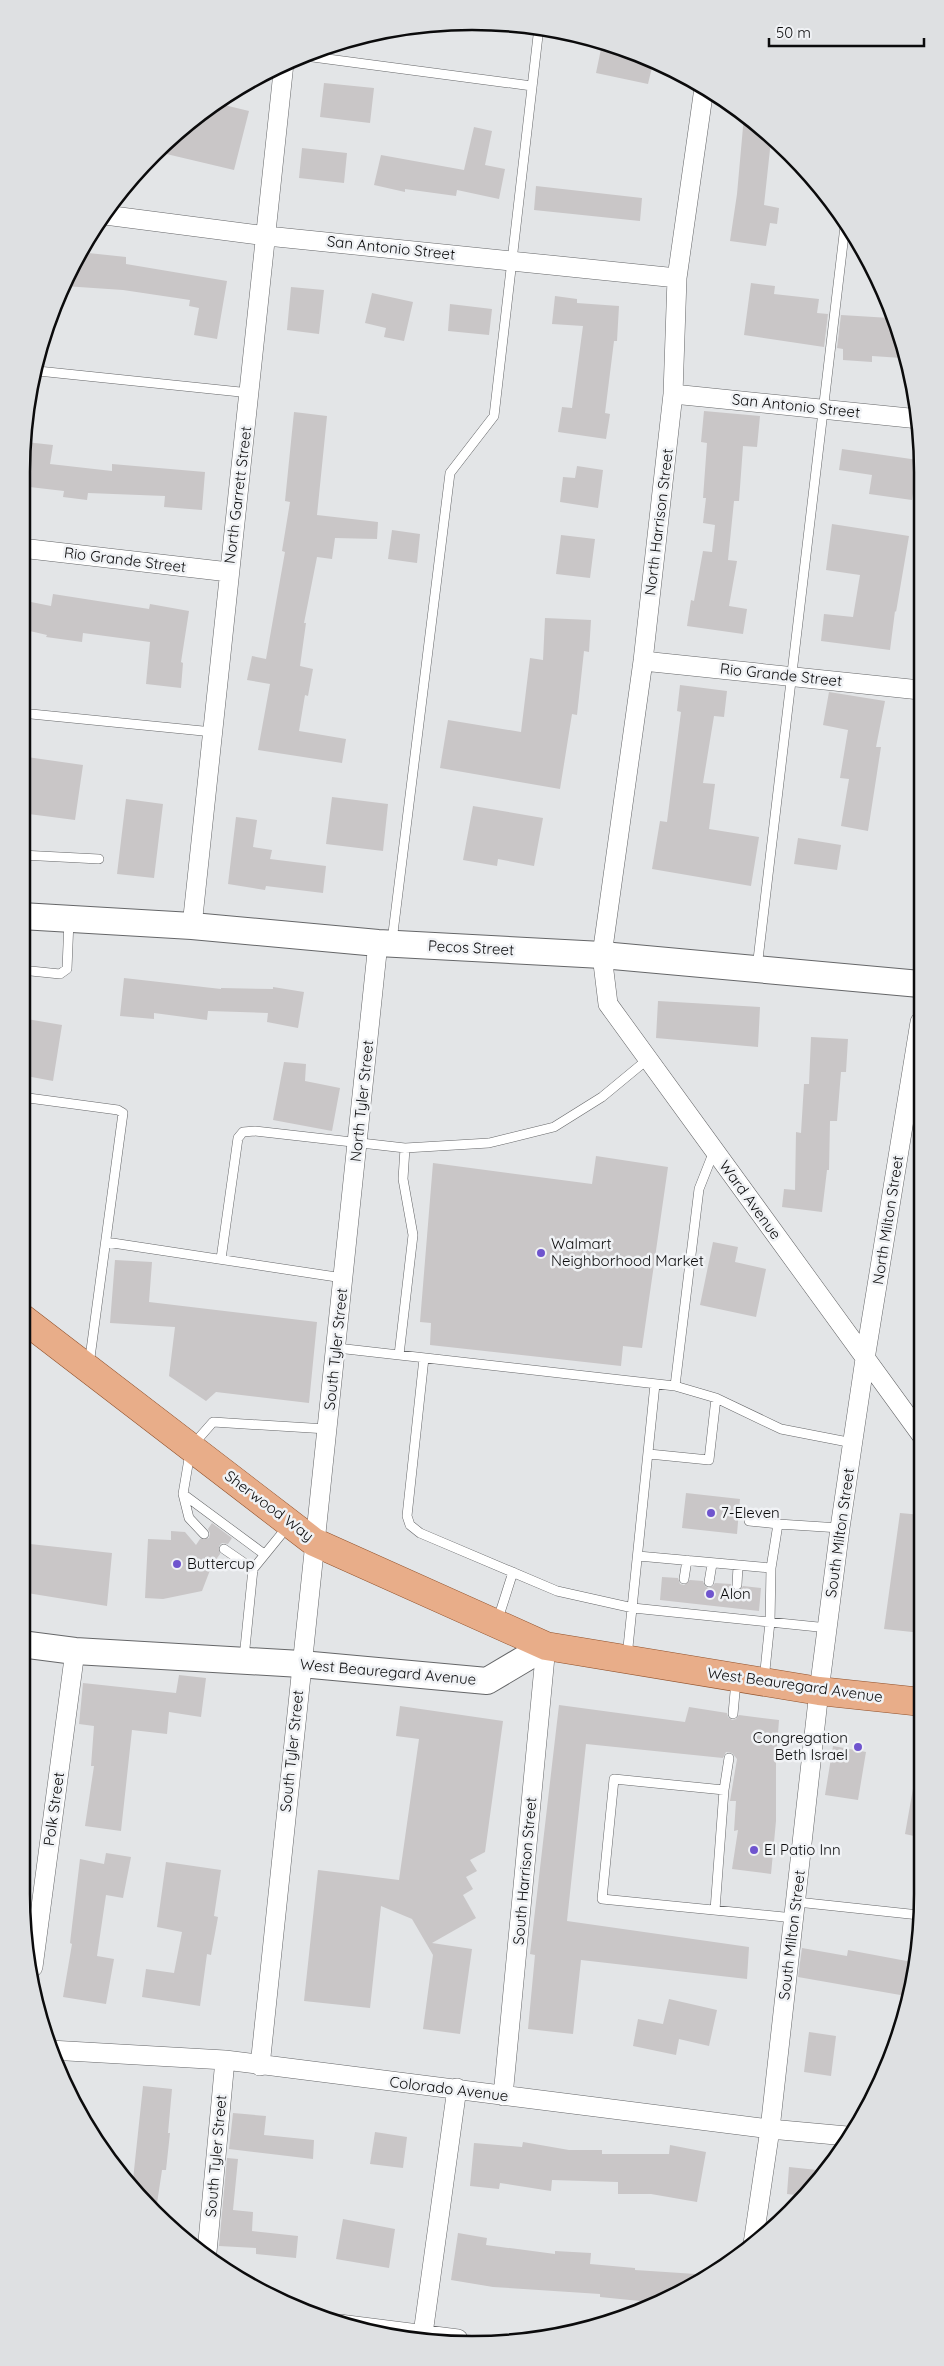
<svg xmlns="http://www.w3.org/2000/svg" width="944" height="2366" font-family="Quicksand,sans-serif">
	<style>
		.building { fill: #c9c6c7 }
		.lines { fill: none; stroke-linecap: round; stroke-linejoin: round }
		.lane-casing { stroke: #656668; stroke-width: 10 }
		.street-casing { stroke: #656668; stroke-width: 20 }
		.secondary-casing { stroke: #656668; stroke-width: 28 }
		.primary-casing { stroke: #91512b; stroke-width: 29 }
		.lane { stroke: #fff; stroke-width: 9 }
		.street { stroke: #fff; stroke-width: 19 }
		.secondary { stroke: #fff; stroke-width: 26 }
		.primary { stroke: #e8ad89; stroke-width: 28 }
		.poi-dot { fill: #6f54ce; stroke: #f0f2f5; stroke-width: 2 }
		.labels { text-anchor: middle; stroke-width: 5; stroke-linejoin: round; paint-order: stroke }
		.street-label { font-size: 15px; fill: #0b0b0c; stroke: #f0f2f5 }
		.poi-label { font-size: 15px; fill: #0b0b0c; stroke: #f0f2f5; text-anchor: start }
		.rim { fill: none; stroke: #0b0b0c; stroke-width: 2.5 }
	</style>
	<rect width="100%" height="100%" fill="#e3e5e7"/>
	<path class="building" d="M601,49L643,58L653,63L648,84L596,73Z
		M324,83L374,88L370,123L320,117Z
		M216,103L249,111L234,170L158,152L197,115Z
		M744,116L771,140L764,205L779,208L777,224L770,223L766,246L730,241L737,194Z
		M474,127L492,131L485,165L505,169L499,199L457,190L456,196L405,189V192L374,185L381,155L464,170Z
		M302,148L347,153L344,183L299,178Z
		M536,186L642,198L640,221L534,210Z
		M79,252L126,257V264L227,281L217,339L194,335L199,308L189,306L190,300L123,290L64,286Z
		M751,283L775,286L774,294L819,299L817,313L828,314L824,347L744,335Z
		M291,287L324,290L319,334L287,330Z
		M372,293L413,302L404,341L384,337L386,328L365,323Z
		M555,296L577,299V303L619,306L617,341H614L605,413L610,414L606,439L558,432L562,407L572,408L583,326L552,324Z
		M450,304L492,309L489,335L448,331Z
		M841,315L890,318L902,358L872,356V362L843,360V349L837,348Z
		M704,411L760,416L757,447L743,446L739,501H734L728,560L737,561L729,606L747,609L743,634L687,626L691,600L694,601L703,551L712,552L715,525L703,523L706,498H703L707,443L701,442Z
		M294,412L327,416L317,515L378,522L377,539L335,538L332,559L317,557L304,623H306L300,666L313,669L308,696L305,695L299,731L346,739L342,763L258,750L270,684L247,680L252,656L266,659L285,552L282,551L290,502L285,501Z
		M26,442L53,445L50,464L112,471V464L205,472L202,510L164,507L165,496L88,493L87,500L63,497L64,491L21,486Z
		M842,449L918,460L912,500L869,494L872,475L839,470Z
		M577,466L603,470L598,508L560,502L563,477L575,478Z
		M832,524L909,536L896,612L895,611L890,650L821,641L824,614L853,617L860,575L826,570Z
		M392,530L420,534L417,563L388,559Z
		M561,535L595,539L590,578L556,574Z
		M53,594L149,609L150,604L189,611L181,662L183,663L181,688L146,684L150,642L83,633L82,642L46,637L47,635L21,629V600L51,606Z
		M545,618L591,620L589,652L584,651L577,715L572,714L560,789L440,768L448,720L521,732L530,658L543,660Z
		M680,685L727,691L724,717L714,716L703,783L715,784L709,829L759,837L751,886L652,869L660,821L667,822L681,712L677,711Z
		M829,692L885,701L876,747H881L868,831L841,826L849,779L840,778L848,730L823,725Z
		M27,757L83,765L75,820L21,813Z
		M332,797L388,804L383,851L326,844Z
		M126,799L163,804L154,878L117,874Z
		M473,806L543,818L534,866L498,859L497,866L463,860Z
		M236,817L257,820L253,847L272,850L270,859L326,866L323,893L266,886L265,890L228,884Z
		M798,838L841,845L837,870L794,864Z
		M124,978L221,989V988L273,989V987L304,992L298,1028L267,1022L268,1013L208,1011L207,1020L154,1013V1019L120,1016Z
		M658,1001L760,1007L758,1047L656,1038Z
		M21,1018L62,1025L53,1081L21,1075Z
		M811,1037L848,1039L846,1072H841L837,1121H830L829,1170H827L822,1212L782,1207L784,1189L795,1190L796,1132L801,1133L804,1084H809Z
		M284,1062L306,1064L305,1081L340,1088L332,1131L273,1120Z
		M596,1156L668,1167L642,1348L623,1346L621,1366L430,1345L431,1323L420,1322L433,1163L592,1184Z
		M713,1242L738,1247L735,1262L766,1269L756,1317L700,1305Z
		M115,1260L152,1262L149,1302L317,1322L309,1403L216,1392L206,1401L169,1376L175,1327L110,1323Z
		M686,1493L740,1499L737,1534L682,1528Z
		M900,1513L922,1515V1633L884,1629Z
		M212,1523L232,1538L228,1544L222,1543L219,1546L220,1554L212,1565L202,1591L163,1599L145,1598L148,1539L171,1540V1531L185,1532L196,1545L200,1539L209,1538L210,1533L208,1529Z
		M21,1543L112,1553L107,1606L21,1592Z
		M662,1577L678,1578L680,1584L684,1585L690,1580L703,1581L705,1586L708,1588L713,1586L715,1583L731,1584L732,1588L736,1591L740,1590L743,1586L761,1588L759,1611L660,1600Z
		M179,1675L206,1678L201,1717L169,1712L167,1734L132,1730L121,1831L85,1826L94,1766H91L94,1726L79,1724L83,1683L176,1693Z
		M559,1705L685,1722L689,1707L727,1713L728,1717L732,1720L736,1719L739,1715L779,1720L776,1760V1821L771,1874L732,1869L738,1830L734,1831L736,1801H730L737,1759L732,1753L726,1752L723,1758L586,1744L567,1921L749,1947L747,1979L581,1960L573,2034L528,2029L535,1955L530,1954Z
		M400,1706L503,1721L485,1852L470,1860L477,1871L466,1877L473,1889L463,1895L476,1918L432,1943L472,1949L460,2034L423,2029L433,1955L412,1919L381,1906L370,2008L304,2001L318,1870L399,1880L419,1739L396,1736Z
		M833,1746L866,1752L858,1800L825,1795Z
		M914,1783L922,1784L923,1838L905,1834Z
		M106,1853L131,1857L123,1898L106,1895L97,1956L114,1959L106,2004L63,1997L72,1944L70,1943L80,1859L104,1864Z
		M166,1862L221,1870L214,1916L218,1917L211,1955L207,1954L200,2006L142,1997L146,1969L174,1973L182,1932L157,1927Z
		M802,1948L847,1956L848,1950L912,1962L906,1996L798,1977Z
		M669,1999L717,2010L709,2046L679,2039L676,2055L633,2046L638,2019L663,2024Z
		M809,2032L836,2036L831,2076L804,2072Z
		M143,2086L172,2089L168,2133H170L166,2170H162L156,2210L132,2189Z
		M233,2113L266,2116L264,2135L314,2140L313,2159L229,2149Z
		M375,2132L407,2137L403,2168L370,2164Z
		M523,2142L569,2150H602V2154H669L670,2145L706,2152L697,2202L651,2194H618V2182L552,2180L551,2191L500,2183L499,2189L470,2186L474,2143L522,2147Z
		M227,2158L238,2159L233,2210L253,2212L252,2231L298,2236L296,2258L256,2254V2248L219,2246Z
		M789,2167L827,2171L804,2196L787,2194Z
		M343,2219L395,2229L389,2268L336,2259Z
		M458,2233L487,2238L486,2245L555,2254V2251L591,2253L590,2264L635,2268V2270L711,2275L698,2284L650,2302L600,2297V2294L493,2287L451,2280Z"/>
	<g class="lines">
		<defs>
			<path id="lane" d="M305,56L532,86
				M38,371L250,393
				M21,713L213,732
				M21,855L99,859
				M392,941L450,473L494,416L539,27
				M757,968L845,226
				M21,970L60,974L67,969L69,920
				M21,1097L118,1110L123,1113L89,1365
				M405,1148L489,1143L554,1127L602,1097L648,1059
				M714,1151L699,1189L675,1386L716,1398L781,1429L853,1443
				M106,1242L343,1278
				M221,1259L238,1138L243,1132L255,1131L405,1148L403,1179L413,1235L399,1355
				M337,1348L675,1386
				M424,1358L407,1516L410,1525L420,1533L557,1591L633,1608L828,1628
				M649,1454L709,1460L716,1398
				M183,1494L264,1554
				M749,1521L778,1524
				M204,1534L189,1518L183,1494L191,1447L213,1422L327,1429
				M224,1549L253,1569L288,1526
				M638,1556L771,1568L778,1524L840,1528
				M684,1579L687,1560
				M709,1582L712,1564
				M737,1585L738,1566
				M497,1622L513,1572
				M627,1657L655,1384
				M244,1658L253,1569
				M764,1680L770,1622L771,1568
				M733,1714L736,1681
				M724,1790L729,1758
				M797,1902L919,1915
				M715,1910L724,1790L614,1779L602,1899L794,1918"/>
			<path id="street" d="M704,88L677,278L673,394L643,661L602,955L608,1004L922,1436
				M105,215L267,236L677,278
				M673,394L919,419
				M21,548L229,572
				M643,661L920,690
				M192,926L284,63
				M33,1967L75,1651
				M50,2050L225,2060L770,2129L847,2136
				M260,2066C298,1691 341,1317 378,943
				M503,2096L546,1646
				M753,2244L770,2129L819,1691L840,1528L865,1359L920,1022
				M207,2252L225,2060
				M339,2324L458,2339
				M422,2341L457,2088"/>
			<path id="secondary" d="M21,916L192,926L378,943L602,955L920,984
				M21,1644L75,1651L301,1664L487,1681L546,1646"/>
			<path id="primary" d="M21,1317L314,1542L546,1646L819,1691L922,1702"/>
		</defs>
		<use href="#lane" class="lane-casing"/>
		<use href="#street" class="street-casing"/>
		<use href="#secondary" class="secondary-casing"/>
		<use href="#primary" class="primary-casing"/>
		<use href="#lane" class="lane"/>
		<use href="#street" class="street"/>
		<use href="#secondary" class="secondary"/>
		<use href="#primary" class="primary"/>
	</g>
	<g class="poi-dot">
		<circle cx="541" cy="1253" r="5"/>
		<circle cx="711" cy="1513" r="5"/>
		<circle cx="177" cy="1564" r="5"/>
		<circle cx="710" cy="1594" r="5"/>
		<circle cx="858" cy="1747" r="5"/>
		<circle cx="754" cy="1850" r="5"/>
	</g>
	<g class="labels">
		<g class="street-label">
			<text transform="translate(391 248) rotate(6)" y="5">San Antonio Street</text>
			<text transform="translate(796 406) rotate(6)" y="5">San Antonio Street</text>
			<text transform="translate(238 495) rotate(-83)" y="5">North Garrett Street</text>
			<text transform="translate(659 522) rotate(-83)" y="5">North Harrison Street</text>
			<text transform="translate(125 560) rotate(7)" y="5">Rio Grande Street</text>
			<text transform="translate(781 675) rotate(6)" y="5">Rio Grande Street</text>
			<text transform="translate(471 948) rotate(3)" y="5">Pecos Street</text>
			<text transform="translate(362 1101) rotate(-84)" y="5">North Tyler Street</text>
			<text transform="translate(750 1200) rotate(54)" y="5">Ward Avenue</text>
			<text transform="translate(888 1220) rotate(-81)" y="5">North Milton Street</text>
			<text transform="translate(336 1349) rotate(-84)" y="5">South Tyler Street</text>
			<text transform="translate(269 1506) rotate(37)" y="5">Sherwood Way</text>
			<text transform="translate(840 1533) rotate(-82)" y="5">South Milton Street</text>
			<text transform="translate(388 1672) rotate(5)" y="5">West Beauregard Avenue</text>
			<text transform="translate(795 1685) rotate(8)" y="5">West Beauregard Avenue</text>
			<text transform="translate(292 1751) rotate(-84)" y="5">South Tyler Street</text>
			<text transform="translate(54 1809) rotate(-82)" y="5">Polk Street</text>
			<text transform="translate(525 1871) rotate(-85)" y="5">South Harrison Street</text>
			<text transform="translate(792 1935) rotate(-83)" y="5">South Milton Street</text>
			<text transform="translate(449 2089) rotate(7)" y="5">Colorado Avenue</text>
			<text transform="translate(216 2156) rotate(-85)" y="5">South Tyler Street</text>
		</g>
		<g class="poi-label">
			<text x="551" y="1249">Walmart<tspan x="551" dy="17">Neighborhood Market</tspan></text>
			<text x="721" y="1518">7-Eleven</text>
			<text x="187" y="1569">Buttercup</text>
			<text x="720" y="1599">Alon</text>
			<text x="848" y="1743" text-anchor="end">Congregation<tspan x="848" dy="17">Beth Israel</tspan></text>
			<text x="764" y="1855">El Patio Inn</text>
		</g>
	</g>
	<path d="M0 0H944V2366H0ZM472 30H472A442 442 0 0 1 914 472V1894A442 442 0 0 1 472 2336H472A442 442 0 0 1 30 1894V472A442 442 0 0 1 472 30Z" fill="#dee0e2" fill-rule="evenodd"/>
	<path class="rim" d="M472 30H472A442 442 0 0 1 914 472V1894A442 442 0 0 1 472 2336H472A442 442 0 0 1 30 1894V472A442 442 0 0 1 472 30Z"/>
	<path d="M769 38v8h155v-8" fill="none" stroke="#0b0b0c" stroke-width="2.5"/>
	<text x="776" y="38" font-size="15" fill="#0b0b0c" stroke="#f0f2f5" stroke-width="4" paint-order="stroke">50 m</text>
</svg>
